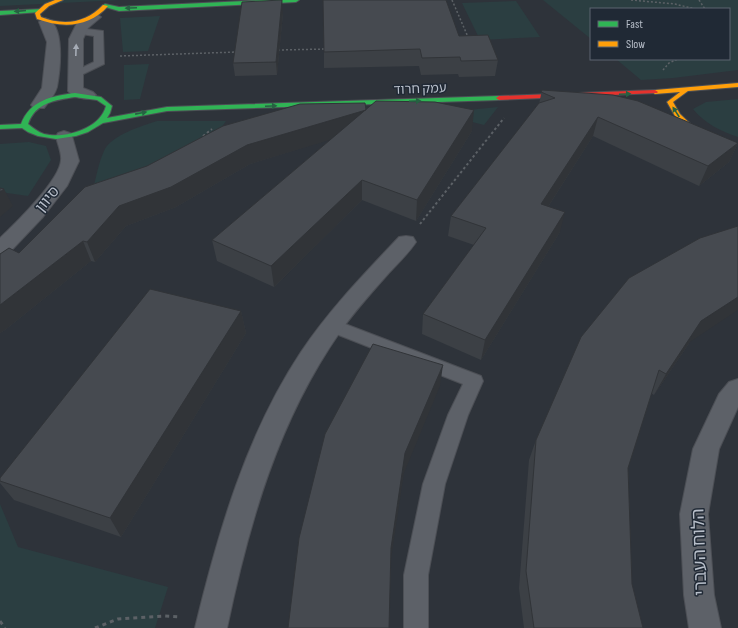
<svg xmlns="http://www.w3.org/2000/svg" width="738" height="628" font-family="'Sofia Sans Condensed','Noto Sans Hebrew',sans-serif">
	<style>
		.green { fill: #2b3e41 }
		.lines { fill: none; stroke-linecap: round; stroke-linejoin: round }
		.lane-casing { stroke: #4c4f55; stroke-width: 2 }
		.street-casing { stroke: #4c4f55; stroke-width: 2 }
		.fast-casing { stroke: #4c4f55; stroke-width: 2 }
		.slow-casing { stroke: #4c4f55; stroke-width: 2 }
		.jam-casing { stroke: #4c4f55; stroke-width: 2 }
		.path-far2 { stroke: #5c6166; stroke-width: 1.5; stroke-dasharray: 2 2; stroke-linecap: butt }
		.path-far1 { stroke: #5c6166; stroke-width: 2; stroke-dasharray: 2.5 2.5; stroke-linecap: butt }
		.path { stroke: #5c6166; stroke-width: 3; stroke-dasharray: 4 4; stroke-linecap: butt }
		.lane { fill: #5d6168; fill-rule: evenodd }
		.street { fill: #5d6168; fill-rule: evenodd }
		.fast { fill: #30b455; fill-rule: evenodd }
		.slow { fill: #ff9f0a; fill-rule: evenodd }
		.jam { fill: #e5322d; fill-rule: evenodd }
		.wall { fill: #3c4045 }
		.shaded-wall { fill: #313438 }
		.building { fill: #464a50; stroke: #313438 }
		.oneway { fill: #266142 }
		.oneway2 { fill: #a6acb6 }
		.labels { text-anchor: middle; stroke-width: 3; stroke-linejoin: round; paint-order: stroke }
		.far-street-label { font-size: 13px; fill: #b8bfca; stroke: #202935 }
		.street-label { font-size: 15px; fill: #b8bfca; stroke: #202935 }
		.near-street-label { font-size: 18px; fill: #b8bfca; stroke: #202935 }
	</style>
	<rect width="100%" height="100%" fill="#2e333a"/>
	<path class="green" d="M0,0H121L0,6Z
		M543,0H738V70L673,78L641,80L616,59H729V9H591V39Z
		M516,1L540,37L480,40L462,3Z
		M160,16L148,51L123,52L120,18Z
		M149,64L140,99L124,100V65Z
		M738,99V137C721,131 705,124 693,109L706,102Z
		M498,107L484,125L437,113Z
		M157,121H226L215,137L92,193C96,179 98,164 104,151C111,135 142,126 157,121Z
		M29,142L46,146L51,160L28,196L0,192V144Z
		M0,504L18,547L168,587L155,628H0Z"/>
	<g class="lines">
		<defs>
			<path id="lane" d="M79,28L103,31L104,64L75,78L71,77L69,75L71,73L94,62V36L75,33L74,31Z
				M332,319L481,376L483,381L468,415L445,484L428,575V628H404V575L423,484L448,415L463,384L326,330L323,325L326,320Z"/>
			<path id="street" d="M95,13L101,17L88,28L83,39V88L93,92L96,95L93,98C86,100 73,98 68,91L69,39L77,23Z
				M45,18C66,23 60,71 57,87C55,94 49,102 44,108H34L31,105L42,88L47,42L39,22Z
				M64,131L70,133L72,136L79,161L67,186L43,217L7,255L0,257V238C15,224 60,180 61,160C62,153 57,143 56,136L58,133Z
				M406,236L413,237L416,242C408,254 397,264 388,274C371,293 354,312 340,332C278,421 249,523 227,628H195C218,533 246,435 301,352C329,310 364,274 399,237Z
				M738,379V407L719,449L708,514L714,595L721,628H689L684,595L680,514L693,449L719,394L729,382Z"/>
			<path id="fast" d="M266,0H299L296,2L119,11L102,6L105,4L119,7Z
				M42,9V11L40,12L0,15V11Z
				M75,93L101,97L112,106L110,113L107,118L167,107L499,96L502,98L499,100L167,111L103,123L88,132L76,136L56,139L38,136L28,132L22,128L0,129V125L21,124C30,100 52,96 75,93ZM75,97L97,100L106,106C100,129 65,139 44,134C38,132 33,128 28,124C35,103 55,100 75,97Z"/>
			<path id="slow" d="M55,0H63L49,6L40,14L41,17C64,26 86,23 103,5L108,6C89,28 62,28 37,19L35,13L45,4Z
				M738,83V87L688,91L673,102L680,114L699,132L700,133L697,135L675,116L667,102L680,92L655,94L652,92L655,90Z"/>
			<path id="jam" d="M655,90L658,92L657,93L499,100L496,98L499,96Z"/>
		</defs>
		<use href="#lane" class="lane-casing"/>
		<use href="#street" class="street-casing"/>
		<use href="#fast" class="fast-casing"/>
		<use href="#slow" class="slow-casing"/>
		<use href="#jam" class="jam-casing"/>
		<path class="path-far2" d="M452,0L468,37
			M631,0L675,4L695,9
			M699,0L705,9
			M278,50L327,49
			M120,56L237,52
			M663,70L669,63L678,59"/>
		<path class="path-far1" d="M203,136L212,129
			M420,224L504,118"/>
		<path class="path" d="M0,621L5,628
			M95,628L118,619L165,616L181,617"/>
		<use href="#lane" class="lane"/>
		<use href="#street" class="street"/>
		<use href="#fast" class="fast"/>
		<use href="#slow" class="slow"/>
		<use href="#jam" class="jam"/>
	</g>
	<path class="wall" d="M283,13L277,75L235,76L233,63Z
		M459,36L498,60L495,76L459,77L458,74L421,75L419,66L324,68V52Z
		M542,90L738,143L729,162L699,186L593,136L548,207L560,232L481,360L422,334L423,314L474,245L448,236L451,216L539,104Z
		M366,110L472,131L416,221L362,200L274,287L217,261L212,240L331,139L250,164L176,207L126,226L95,262L91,261L5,330L0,333V254L19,253Z
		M241,311L246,333L121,537L14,500L0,483V478Z
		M690,342L654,395L651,393L628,468L632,584L643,628H524L519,588L529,460L536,440Z"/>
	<path class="shaded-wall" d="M282,0L283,13L277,75L276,62Z
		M366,110V129L250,164L176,207L126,226L95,262L87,242L119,206L247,145Z
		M474,110L472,131L416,221L417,200Z
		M598,117L593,136L537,224L541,204Z
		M738,143L729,162L699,186L708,166Z
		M362,180V200L274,287L271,266Z
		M4,189L13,206L0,217V192Z
		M565,212L560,232L481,360L485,340Z
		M83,241L91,261L5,330L0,333V305Z
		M738,297V310L690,342L654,395L666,374L701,321Z
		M241,311L246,333L121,537L110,518Z
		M443,365L440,386L404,473L390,566L391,548L405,453Z"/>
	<path class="building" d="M282,0L276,62L233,63L242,2Z
		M323,0H446L459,36L488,35L498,60L461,61L460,57L422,58L420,49L324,52Z
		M542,90L613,95L638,101L738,143L708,166L598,117L541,204L565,212L485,340L423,314L486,228L451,216L539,103L555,98L541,92Z
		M376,101L435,102L474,110L417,200L362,180L271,266L212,240Z
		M365,103L366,110L247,145L171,187L119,206L87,242L83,241L0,305V254L9,248L19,253L85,187L147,166L223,126L300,104Z
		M0,188L4,189L0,192Z
		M738,226V297L701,321L666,374L659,370L628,468L632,584L643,628H534L526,571L536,440L581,337L629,278L700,238Z
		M150,289L241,311L110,518L0,481V478Z
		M373,344L443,365L405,453L391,548L389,628H288L299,538L325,434Z"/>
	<defs><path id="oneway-solid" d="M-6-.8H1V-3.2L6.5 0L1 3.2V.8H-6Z"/></defs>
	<g class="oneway">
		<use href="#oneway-solid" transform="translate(131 8) rotate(177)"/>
		<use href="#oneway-solid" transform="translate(20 11) rotate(175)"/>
		<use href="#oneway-solid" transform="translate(625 94) rotate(-2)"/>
		<use href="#oneway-solid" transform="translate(415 101) rotate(-2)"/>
		<use href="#oneway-solid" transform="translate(271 106) rotate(-2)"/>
		<use href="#oneway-solid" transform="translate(676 112) rotate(-123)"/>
		<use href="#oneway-solid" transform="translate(141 113) rotate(-11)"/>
	</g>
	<use class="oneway2" href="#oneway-solid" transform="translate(76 50) rotate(-88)"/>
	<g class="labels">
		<g class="far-street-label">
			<text transform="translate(420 88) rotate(-2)" y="5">עמק חרוד</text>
		</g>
		<g class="street-label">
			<text transform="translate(47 199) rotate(-51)" y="5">סיוון</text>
		</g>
		<g class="near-street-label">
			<text transform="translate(699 552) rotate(-92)" y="6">הלוח העברי</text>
		</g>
	</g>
	<rect x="590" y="8" width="140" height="52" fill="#202935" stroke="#5d6571"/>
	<rect x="598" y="21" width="20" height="6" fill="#30b455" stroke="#5d6571"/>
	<text x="626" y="28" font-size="12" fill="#b8bfca">Fast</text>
	<rect x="598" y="41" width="20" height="6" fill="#ff9f0a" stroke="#5d6571"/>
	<text x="626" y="48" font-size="12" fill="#b8bfca">Slow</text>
</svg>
